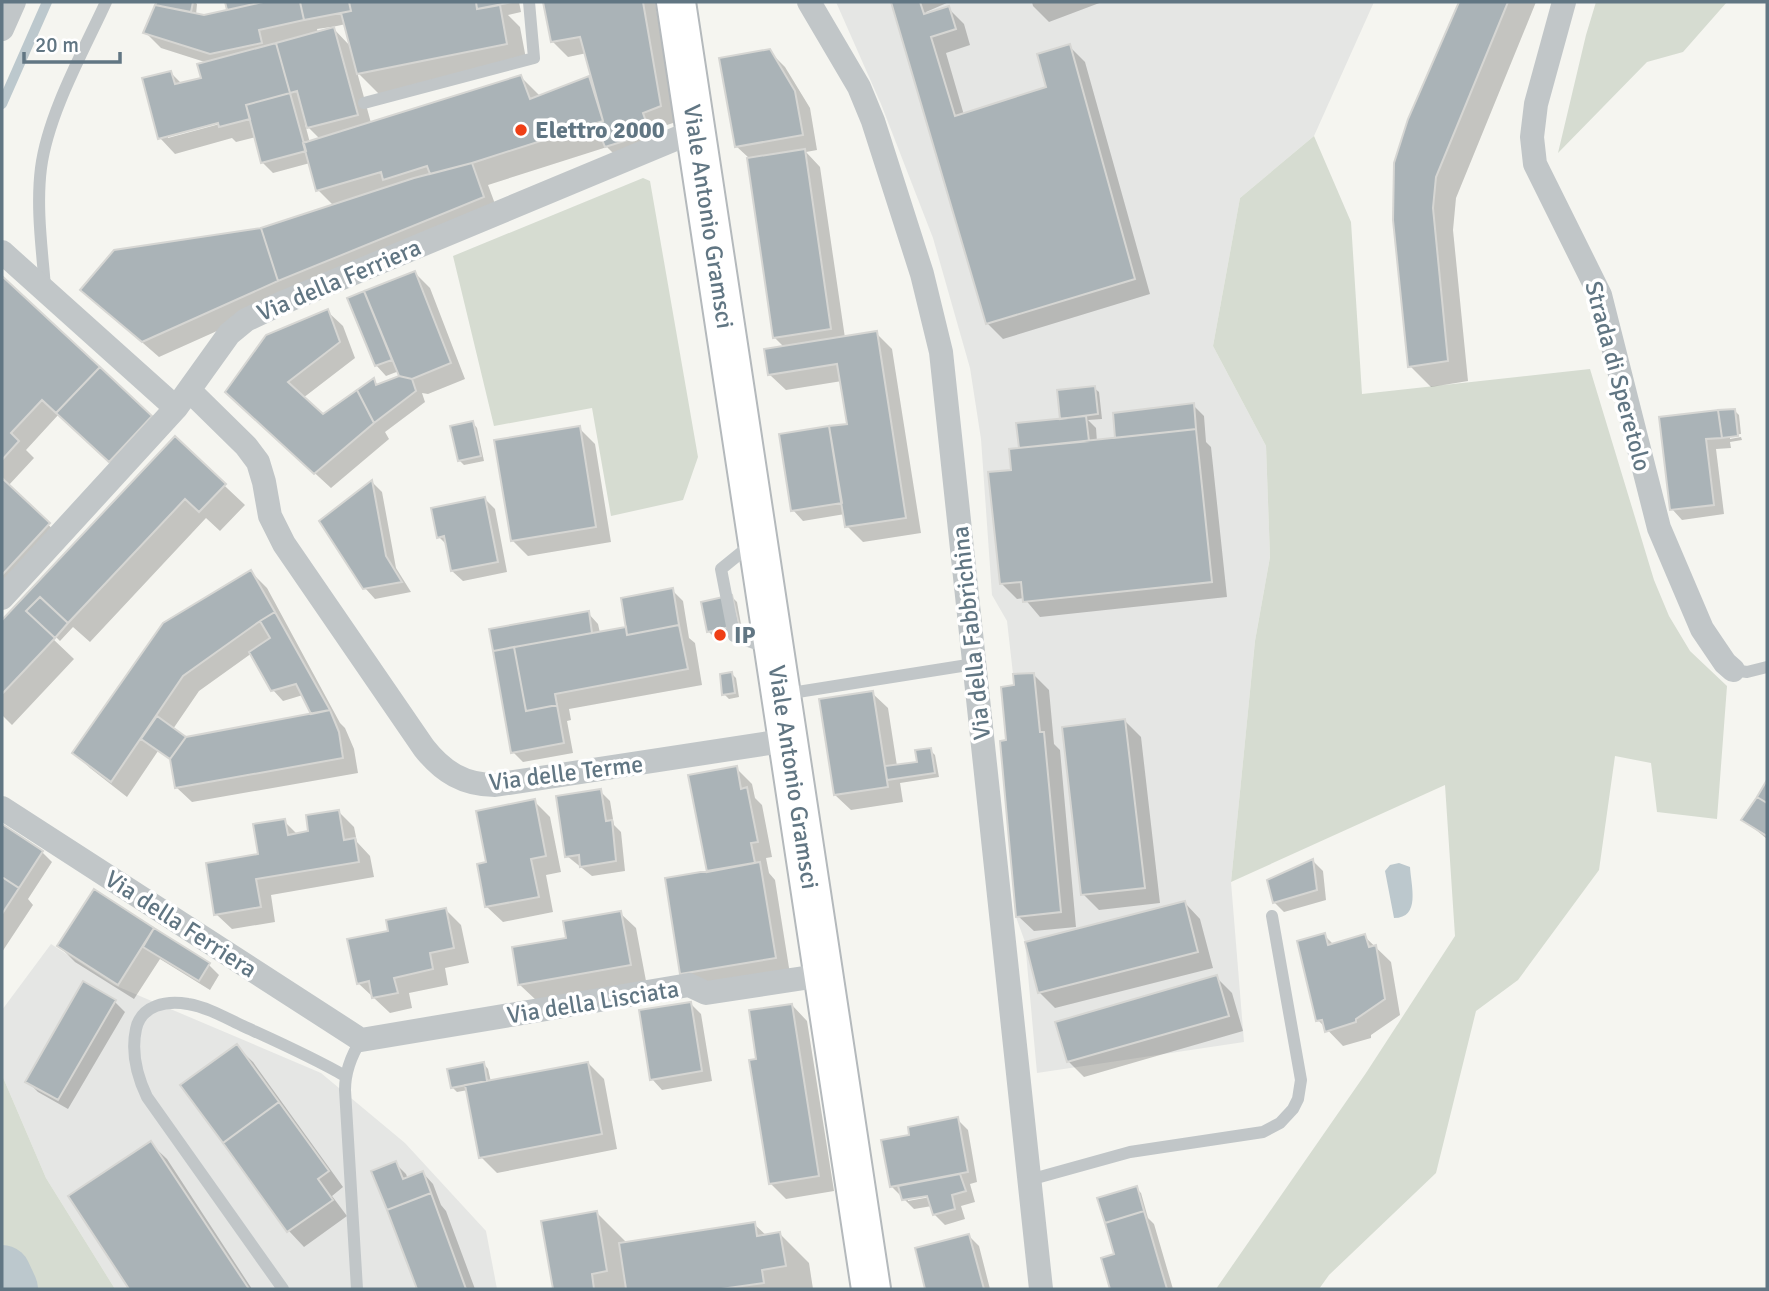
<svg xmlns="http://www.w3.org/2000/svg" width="1769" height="1291" font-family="Signika,sans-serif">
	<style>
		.built { fill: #e5e6e4 }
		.green { fill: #d6dcd1 }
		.water { fill: #bcc8cd }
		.shadow { fill: #0003; fill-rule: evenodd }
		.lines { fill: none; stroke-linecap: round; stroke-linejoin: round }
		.stream { stroke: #bcc8cd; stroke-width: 10 }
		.river { stroke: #bcc8cd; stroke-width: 58 }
		.building { fill: #aab3b7; stroke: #d6d6d3; stroke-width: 2 }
		.primary-casing { stroke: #b4b9bc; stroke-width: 42 }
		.service { stroke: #c1c6c8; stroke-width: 12 }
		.minor { stroke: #c1c6c8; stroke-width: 24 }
		.primary { stroke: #fff; stroke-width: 38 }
		.poi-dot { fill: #ef3f16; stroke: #fff; stroke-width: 2.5 }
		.labels { text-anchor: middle; stroke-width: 7; stroke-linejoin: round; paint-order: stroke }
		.poi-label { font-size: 24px; font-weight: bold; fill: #617683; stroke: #fff; text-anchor: start }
		.street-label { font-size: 24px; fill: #617683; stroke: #fff }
	</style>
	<rect width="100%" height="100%" fill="#f5f5f0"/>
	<path class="built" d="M836,2H1374L1314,136L1240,198L1213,346L1266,446L1270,557L1255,641L1231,882L1244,1042L1037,1073L1025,942L1016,917L1000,741L1006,739L1001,687L1013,685V674L1007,621L992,595L981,439L970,368L933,238L881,104Z
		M51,944L114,985L321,1073L405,1143L486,1231L497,1289H115L46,1178L2,1075V1010Z"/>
	<path class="green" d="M1596,2H1727L1683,52L1647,62L1558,153L1586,35Z
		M1314,136L1351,222L1362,394L1590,369L1654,580L1669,616L1690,651L1727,686L1717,819L1657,812L1651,763L1615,756L1599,870L1518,980L1476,1011L1436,1173L1329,1275L1319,1289H1216L1366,1073L1455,936L1445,785L1231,882L1255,641L1270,557L1266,446L1213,346L1240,198Z
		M643,178L650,181L698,457L683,500L611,516L592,408L494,426L453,256Z
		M2,1075L46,1178L115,1289H2Z"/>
	<path class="water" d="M1399,863L1410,867C1411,886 1421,918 1394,918L1385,871L1390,865Z"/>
	<path class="shadow" d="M159,2H195L197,4L196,15L204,17L229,11L227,2H519L521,12L508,15L520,27L527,64L379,94L357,72L371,123L521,77L541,97L589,78L595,84L587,53L568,57L552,41L545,2H655L676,122L658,128L665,148L622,162L607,147L488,185L498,212L293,297L159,357L82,290L334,206L318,190L310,163L273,173L262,162L256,137L236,142L232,138L175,154L160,138L170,72L182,84L203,79L208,63L161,48L145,32ZM346,24L351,47L332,27ZM331,27V30L318,33L317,29ZM226,119L227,122L168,138V134ZM305,124L320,139L310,143Z
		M892,2H949L926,12L927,15L948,8L964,24L970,45L946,53L964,115L1048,88L1069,46L1085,62L1150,294L1003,339L987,323Z
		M1032,2H1102L1049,22L1033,6Z
		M1461,2H1536L1456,198L1453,230L1468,381L1431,387L1410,366L1409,120Z
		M769,51L785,67L810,108L817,150L806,152L820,167L845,338L876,333L892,349L921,533L863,542L847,526L845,514L803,521L793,510L849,425L842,381L786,390L770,375L785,348L775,338L749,158L736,146Z
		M415,273L430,288L465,379L428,394L422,393L425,402L385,432L389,439L331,488L243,407L327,311L343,326L355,358L303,398L323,416L373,381L379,386L401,377L399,371L386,376L376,365L349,299Z
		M2,278L161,427L120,471L59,414L26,450L34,458L8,486L64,540L2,607Z
		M1094,388L1099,392L1102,419L1088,420L1096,428L1097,442L1117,440L1193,405L1204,416L1206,442L1211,447L1227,597L1040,617L1024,598L1017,599L1001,583L1013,472L1023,450L1061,420Z
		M1734,410L1739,415L1741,434L1730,435V439L1741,437L1742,440L1730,442L1731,448L1716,449L1724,514L1682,520L1672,509L1661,419Z
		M473,423L477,428L484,461L464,465L459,460Z
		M579,428L595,444L611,542L528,556L513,541Z
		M175,439L245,505L220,531L206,518L90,642L73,627L60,641L53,634V639L74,659L12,725L2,715V623Z
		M372,482L382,492L396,568L411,592L375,599L365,588Z
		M485,499L495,509L507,572L463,581L452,571L448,546L439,537Z
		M251,572L267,588L340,723L345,728L354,749L358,773L192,802L176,787L172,760L158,751L127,797L90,768L75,753ZM252,653L273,690L283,701L303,695L313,715L186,739L173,729L199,691Z
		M672,590L683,601L689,638L695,643L702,685L569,709L571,720L567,721L573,753L523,762L513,752L491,631L588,613L598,624L600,633L625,629Z
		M732,597L737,602L742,630L713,636L708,631Z
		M731,673L736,678L739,697L729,699L724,694Z
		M1034,675L1049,690L1054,744L1060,750L1076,927L1034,931L1018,916L1008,741L1015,687Z
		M872,693L888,708L897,766L919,763L930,750L935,755L939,777L900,783L903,802L851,810L835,795Z
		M1125,721L1141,737L1160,903L1099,910L1083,894Z
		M736,768L752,784L755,798L762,805L772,857L766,858L769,873L775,880L790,974L698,989L682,973Z
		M1767,783V839L1744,820Z
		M600,791L610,801L614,825L621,832L625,871L592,876L567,856Z
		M534,801L550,817L561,872L546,875L553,912L503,922L487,907L479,866L488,864Z
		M339,812L354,827L357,842L370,856L374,877L271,895L275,922L232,929L216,914L284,821L298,835L310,833Z
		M2,826L42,852L52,862L28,899L33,905L2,952Z
		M1313,861L1323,871L1326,900L1284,912L1274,902Z
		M94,892L209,965L219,975L210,990L160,959L134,999L75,962L59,946Z
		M1185,903L1200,919L1213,968L1055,1008L1039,992Z
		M446,910L461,925L469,963L445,968L448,985L409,993L412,1008L390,1013L358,983L390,932Z
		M620,913L636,928L646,981L536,1000L520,985L568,939Z
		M1324,935L1334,945L1364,936L1391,962L1400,1015L1371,1035V1038L1343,1046L1318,1020Z
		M1216,977L1232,993L1243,1031L1084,1077L1068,1061Z
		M115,1002L125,1012L68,1109L38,1092L27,1081Z
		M690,1003L701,1014L712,1081L662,1090L652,1079Z
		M792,1005L807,1021L834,1191L786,1199L770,1183L758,1061Z
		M237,1047L253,1062L343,1187L332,1196L347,1216L304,1247L289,1231L183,1085Z
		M588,1063L604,1079L617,1149L497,1173L481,1157L468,1090L457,1092L452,1087L484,1064L488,1069L491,1082Z
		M957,1119L968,1130L977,1182L970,1184L975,1202L961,1206L965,1219L945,1225L934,1214L932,1206L914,1209L891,1186L911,1136ZM936,1193V1196L908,1201V1197Z
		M151,1144L167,1159L252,1289H131L70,1196Z
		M395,1163L406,1174L408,1179L423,1173L433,1184L441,1205L446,1211L475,1289H419L373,1172Z
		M1136,1188L1141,1193L1148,1218L1154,1224L1173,1289H1112L1103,1259L1116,1255Z
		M597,1213L626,1242L754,1224L767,1236L780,1234L809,1263L813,1289H555L543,1223Z
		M969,1236L979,1246L990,1289H927L917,1249Z"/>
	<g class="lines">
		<path class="stream" d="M2,104L47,2"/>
		<path class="river" d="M2,1274L9,1289"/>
	</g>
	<path class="building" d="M157,2H193L191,12L155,5Z
		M225,2H263L227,10Z
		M263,2H300L304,20L259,30L262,43L210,54L143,33L155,5L204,15Z
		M300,2H349L351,11L304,20Z
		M349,2H476L477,9L500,5L507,44L357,74L341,13L351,11Z
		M476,2H512L477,9Z
		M543,2H643L661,106L643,113L650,133L605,147L596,124L603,121L580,37L551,42Z
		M891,2H920L924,14L949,6L956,29L931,37L955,116L1046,87L1037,54L1070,44L1135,279L986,324Z
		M1459,2H1508L1436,177L1433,208L1448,361L1408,367L1393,220L1394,163L1408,119Z
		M334,27L358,115L307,128L297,91L290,93L276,43Z
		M276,43L290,93L246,105L250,119L219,127L218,123L158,139L142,78L171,71L175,84L201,78L197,64Z
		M770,49L795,91L803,135L735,147L719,58Z
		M521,75L530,99L589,76L603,121L472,163L430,174L427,166L383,180L381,172L316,191L303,143Z
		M290,93L306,151L261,163L246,105Z
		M805,149L831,329L773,338L747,158Z
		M472,163L484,197L278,281L261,228L414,178Z
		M261,228L278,281L142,342L80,290L114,250Z
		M415,271L451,363L412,379L399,376L364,291Z
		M2,276L100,367L56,413L42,400L11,433L19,441L2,460Z
		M364,291L392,360L375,366L347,298Z
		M328,309L340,342L288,382L323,414L357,390L374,423L314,474L225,392L266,335Z
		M877,331L906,518L845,527L829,426L847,424L837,364L768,375L764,349Z
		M100,367L152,416L109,462L56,413Z
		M399,376L412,379L416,391L374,423L357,390L374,378L376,385Z
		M1095,386L1098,414L1060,419L1057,390Z
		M1194,403L1196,429L1115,438L1113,413Z
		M1735,409L1738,436L1722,438L1718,410Z
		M1718,410L1722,438L1706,439L1714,505L1670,510L1659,417Z
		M1086,416L1089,441L1019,448L1016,423Z
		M473,421L481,456L458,461L450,426Z
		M580,426L596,527L511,541L494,440Z
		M829,426L842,503L791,511L779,434Z
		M1196,429L1212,582L1023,602L1021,582L1000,584L988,472L1011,470L1009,449Z
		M175,436L226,484L199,512L185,499L68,623L40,597L26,611L55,638L2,694V620Z
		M2,478L50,523L2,575Z
		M372,480L386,556L402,582L363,589L319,521Z
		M485,497L498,562L451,571L444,536L437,538L431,508Z
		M251,570L275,612L260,621L183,676L111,782L72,753L163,623Z
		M673,588L679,625L627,635L621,598Z
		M732,595L739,625L707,632L701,602Z
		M40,597L68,623L55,638L26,611Z
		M589,611L592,633L493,651L489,629Z
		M275,612L330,710L311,714L296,684L271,691L249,652L270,638L260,621Z
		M679,625L688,669L555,694L557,705L526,711L514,647L626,627L627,635Z
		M514,647L526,711L557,705L564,743L511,753L493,651Z
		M732,672L735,693L722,695L720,674Z
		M1034,673L1040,732H1044L1061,912L1016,917L1000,741L1006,740L1001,687L1014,685L1013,674Z
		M873,691L888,787L834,795L819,699Z
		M330,710L339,732L343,758L175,788L170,759L186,737Z
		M157,716L186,737L170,759L141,739Z
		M1125,719L1145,888L1081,895L1062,727Z
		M931,748L935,773L887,780L885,766L917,762L915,750Z
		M737,766L741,789L747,787L758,842L751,843L755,863L707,872L688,775Z
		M1767,780V803L1757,797Z
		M601,789L606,821L612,820L616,861L580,867L579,855L565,857L556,796Z
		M1757,797L1767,803V836L1741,820Z
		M535,799L546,856L531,859L539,897L485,907L477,864L486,862L476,811Z
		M339,810L344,840L355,838L359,862L256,879L261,907L214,915L206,863L258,854L253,824L285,819L288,835L308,831L306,815Z
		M2,824L43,851L19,888L2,877Z
		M1313,859L1317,890L1273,903L1267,880Z
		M760,862L776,958L680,974L665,878Z
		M2,877L19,888L2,914Z
		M94,889L154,928L118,985L57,946Z
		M1185,901L1198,952L1038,993L1025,942Z
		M446,908L454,948L430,953L433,969L394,978L398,993L372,998L369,981L357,984L347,939L388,931L386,920Z
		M621,911L631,965L518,985L512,947L566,938L563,921Z
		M154,928L210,963L199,981L143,947Z
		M1325,933L1328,945L1365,934L1369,947L1376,945L1385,999L1356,1019V1022L1325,1032L1322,1020L1316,1021L1297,941Z
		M1217,975L1229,1016L1067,1062L1055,1022Z
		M83,981L116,1000L58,1100L25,1082Z
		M691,1002L702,1071L650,1080L639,1010Z
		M792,1004L819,1176L769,1184L749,1060L756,1059L749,1010Z
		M237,1044L279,1102L223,1143L180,1085Z
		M484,1062L487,1081L451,1088L447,1069Z
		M588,1062L602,1134L479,1158L465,1085Z
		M279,1102L329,1171L318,1179L333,1200L287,1232L223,1143Z
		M958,1117L968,1172L890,1187L881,1140L909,1135L908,1127Z
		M151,1141L249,1289H129L68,1196Z
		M396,1161L403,1179L423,1171L431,1193L387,1210L371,1171Z
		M960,1174L966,1191L952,1195L955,1209L933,1215L927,1196L902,1200L898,1186Z
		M1137,1186L1144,1211L1105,1223L1097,1198Z
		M431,1193L466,1289H417L387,1210Z
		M597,1211L607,1271L592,1274L594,1289H553L541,1221Z
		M1144,1211L1167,1289H1110L1101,1258L1114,1254L1105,1223Z
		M755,1222L757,1236L780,1232L786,1266L762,1270L764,1283L721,1289H626L619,1243Z
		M969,1234L984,1289H925L915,1248Z"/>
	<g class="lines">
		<defs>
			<g id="primary">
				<path id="s1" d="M676,2L871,1289"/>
			</g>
		</defs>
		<use href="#primary" class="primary-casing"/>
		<path class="service" d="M364,103L534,58L529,2
			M45,287C42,249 36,207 41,168C48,114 83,52 106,2
			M753,543L721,569L734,636L769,648
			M1733,670L1747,672L1767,667
			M785,694L974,664
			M1029,1180L1130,1152L1263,1132L1280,1123L1293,1109L1298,1099L1301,1080L1272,916
			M283,1289L147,1097C137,1076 131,1052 136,1029C141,1005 167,1000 188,1004C207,1007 226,1018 243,1026C278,1042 312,1057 345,1076
			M357,1289L345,1090C345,1071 351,1056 361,1040"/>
		<path class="minor" d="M809,2L859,87L873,121L922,274L941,352L1041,1289
			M1564,2L1536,104L1532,137L1535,164L1600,295L1659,528L1702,629L1725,663L1733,670
			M2,29L14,2
			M2,252L176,408
			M190,391L246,446L258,462L264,482L270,516L284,544L424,748C443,772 464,785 495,785L789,740
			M2,598L176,408L229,334L246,320L282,303L697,130
			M2,808L361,1040L689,985L706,993L824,975"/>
		<use href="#primary" class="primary"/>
	</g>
	<g class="poi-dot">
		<circle cx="521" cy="130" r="7"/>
		<circle cx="720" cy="635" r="7"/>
	</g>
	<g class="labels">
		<g class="poi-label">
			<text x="535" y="138">Elettro 2000</text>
			<text x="734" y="643">IP</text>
		</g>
		<g class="street-label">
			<text dy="8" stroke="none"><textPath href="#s1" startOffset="217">Viale Antonio Gramsci</textPath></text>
			<text transform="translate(339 280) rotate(-23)" y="8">Via della Ferriera</text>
			<text transform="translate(1618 376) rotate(75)" y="8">Strada di Speretolo</text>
			<text transform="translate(971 633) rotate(-96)" y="8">Via della Fabbrichina</text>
			<text transform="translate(566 773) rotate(-7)" y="8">Via delle Terme</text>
			<text dy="8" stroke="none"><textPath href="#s1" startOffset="784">Viale Antonio Gramsci</textPath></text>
			<text transform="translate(181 924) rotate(33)" y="8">Via della Ferriera</text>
			<text transform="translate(593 1002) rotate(-9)" y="8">Via della Lisciata</text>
		</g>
	</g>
	<rect width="1769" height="1291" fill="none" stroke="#617683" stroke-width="7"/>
	<path d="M24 52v10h96v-10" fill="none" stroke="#617683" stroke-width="3.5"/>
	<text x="35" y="52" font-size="21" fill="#617683" stroke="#ffffff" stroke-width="5" paint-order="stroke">20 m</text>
</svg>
